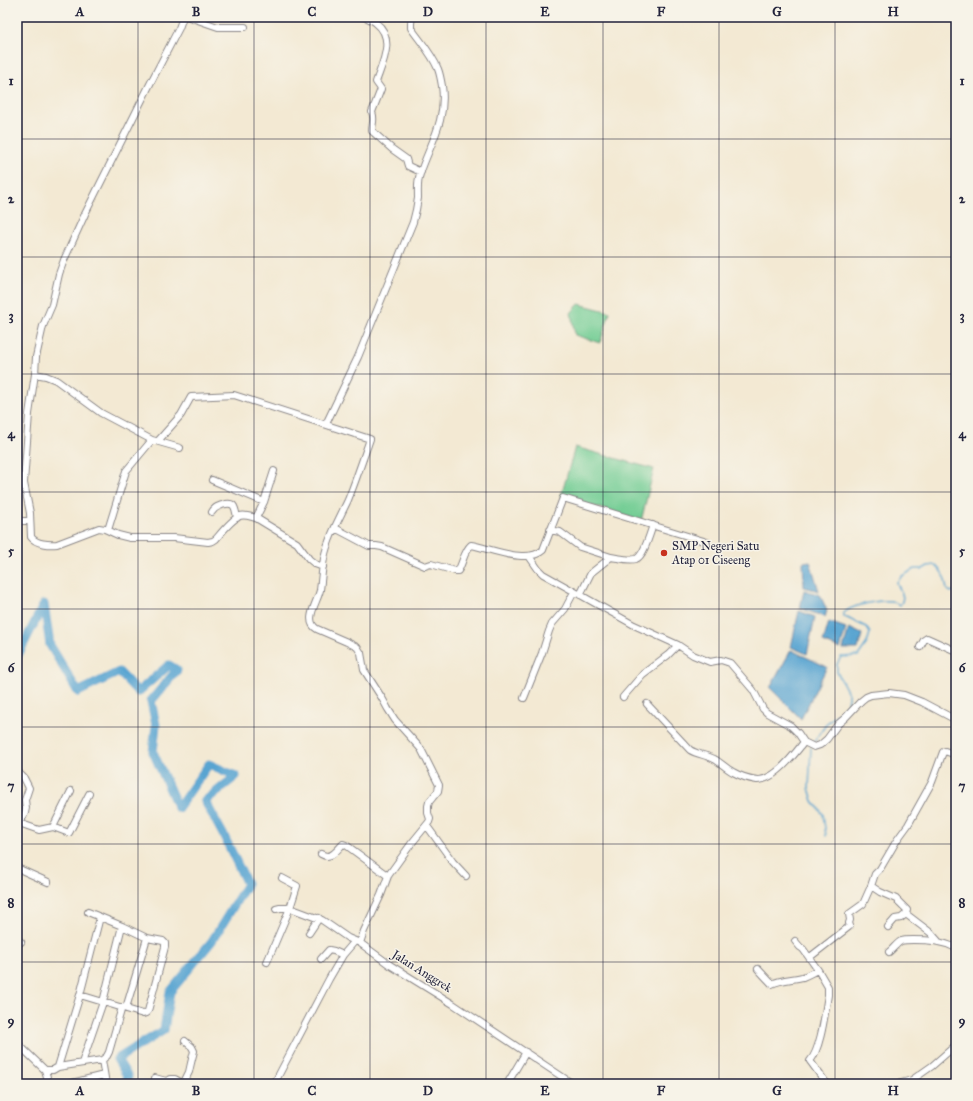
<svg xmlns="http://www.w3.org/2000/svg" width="973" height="1101" font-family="'IM FELL Great Primer',serif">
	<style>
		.green { fill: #73cd94; stroke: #4a7868 }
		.water { fill: #59a4d1; stroke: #3e6386 }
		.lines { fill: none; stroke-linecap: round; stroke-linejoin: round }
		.stream { stroke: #59a4d1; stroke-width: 1.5 }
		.river { stroke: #59a4d1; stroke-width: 9 }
		.minor-casing { stroke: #8a8687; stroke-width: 8 }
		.minor { stroke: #fff; stroke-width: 6 }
		.grid { fill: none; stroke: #22223b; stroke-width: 1; stroke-opacity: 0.55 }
		.poi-dot { fill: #c8321e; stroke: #f7f3e8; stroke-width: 1.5 }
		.labels { text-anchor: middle; stroke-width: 3; stroke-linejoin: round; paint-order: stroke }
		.poi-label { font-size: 12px; fill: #22223b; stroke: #f7f3e8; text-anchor: start }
		.street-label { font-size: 12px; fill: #22223b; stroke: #f7f3e8 }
		.neatline { fill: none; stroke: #22223b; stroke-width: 1.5 }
		.grid-label { font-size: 13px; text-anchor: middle; font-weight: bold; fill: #22223b }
	</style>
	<rect width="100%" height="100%" fill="#f7f3e8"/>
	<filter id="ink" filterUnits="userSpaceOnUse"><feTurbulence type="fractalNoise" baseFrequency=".025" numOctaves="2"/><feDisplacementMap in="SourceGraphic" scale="8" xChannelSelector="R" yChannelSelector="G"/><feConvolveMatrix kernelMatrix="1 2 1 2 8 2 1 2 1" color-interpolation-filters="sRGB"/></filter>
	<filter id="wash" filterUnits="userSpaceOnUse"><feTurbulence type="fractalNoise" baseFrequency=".012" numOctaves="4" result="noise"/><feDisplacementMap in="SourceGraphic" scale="16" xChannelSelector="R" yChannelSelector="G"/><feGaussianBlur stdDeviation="0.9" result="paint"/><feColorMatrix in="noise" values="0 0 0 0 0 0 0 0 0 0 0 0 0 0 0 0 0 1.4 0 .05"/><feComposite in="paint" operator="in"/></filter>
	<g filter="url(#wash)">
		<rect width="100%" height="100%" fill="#f3e9d3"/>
		<path class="green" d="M579,304L610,312L600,343L575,335L571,313Z
			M575,447L654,469L641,521L561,496Z"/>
		<path class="water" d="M810,561L819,591L804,587L803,562Z
			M804,590L820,595L827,610L825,617L800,608Z
			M799,611L815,617L807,654L791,647Z
			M829,622L846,628L840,649L823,642Z
			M849,628L862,634L858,649H843Z
			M791,650L827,667L801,719L770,688Z"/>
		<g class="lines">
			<path class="stream" d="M812,745L827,723L842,710L848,703V693L837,672V664L841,657L858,656L867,643L870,633L866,627L845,617L843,614C850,605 879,600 891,601C894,602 897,603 900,605C907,596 899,591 897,582L902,576L915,569H923L928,566L935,565C944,573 945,578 947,590L951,592L956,590
				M811,748L809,788L813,801L823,814L826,836"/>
			<path class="river" d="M17,657L44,604L50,645L78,692L119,672L138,692L169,665L177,670L151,701L156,725L153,752L178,808L209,764L236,776L205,801L224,836L247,884L212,941L170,992L164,1030L117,1059L128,1077L125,1084"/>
		</g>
	</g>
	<g filter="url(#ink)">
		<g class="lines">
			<defs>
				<path id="minor" d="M189,17L218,27H245
					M365,17C369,19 373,20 376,23C396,38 382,64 376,82L381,89L372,112C375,120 372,123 372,131L392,149L406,159L408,166L421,172
					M35,374L46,376L56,380L101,413L152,440
					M326,424L358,357L413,222C415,215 417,206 418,198C418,190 417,182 420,174C430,144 447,120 442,86C441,80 440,74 438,69C432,54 420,41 411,28V23L412,17
					M158,441L181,415L191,397L234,395L370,439C363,459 356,480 348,500C341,515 332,531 327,547C322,561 322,576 320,590C318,601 303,621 317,629L347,642L357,647L361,653L364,670L382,698L388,709L395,720L421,749L439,785L438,791L429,802L428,806V813L430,819L429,822L411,844L388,876L381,895L364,931L360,943
					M212,480L264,502
					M17,483H24L29,414L35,374L36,357L43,326L52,305L59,274L64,260L85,214L150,84L179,28L183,17
					M24,483L30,513L31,537C36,544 49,545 57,544L99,528L105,529L118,535L130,538H174L208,542L213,541L216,539C221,533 232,519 240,516C245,514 251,517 256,518L297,543L309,559L315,564L323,567
					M212,512C215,507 217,507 222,505C235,501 235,507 237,518
					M256,518L264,502L274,471
					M17,521H30
					M335,528L369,546H376L382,547L425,566L431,564L455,571H458C463,563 464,551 471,545C490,548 527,565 543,550L563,498L707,542
					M108,530L126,471L152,440L180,448
					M550,530L560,532L580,547L611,557
					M529,556L538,569L543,574L634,625L678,645L693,655L710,662L721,660L730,663L753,690L763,709L767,713L791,726L798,733L804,742L814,747L820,745L827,739L838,724L845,718L861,701L866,697L871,695L889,693L904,695L922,702L956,720
					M580,595L591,573L611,557C619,558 629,561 636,559C644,556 650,533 653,525
					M920,647L924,640L927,638L956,651
					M623,697L643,674L668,655L678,645
					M524,698L542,653L549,631L552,624L565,609L574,592
					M647,704L690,750C698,755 708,755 716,760C722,764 727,769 733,772C740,776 750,779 757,780C774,781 795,754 804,742
					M17,771L24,778L29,788L25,800L26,808L25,813L23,817L17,825
					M19,823L39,830L53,827L69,833L89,794
					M427,826L453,862L466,876
					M53,827L71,791
					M321,854C331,860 336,851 343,844L346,845L388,876
					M17,868L48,882
					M282,878L297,886L290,908L322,920L348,938L360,943L390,965L453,1004L573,1084
					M871,886L875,874L880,869L897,840L908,825L932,782L943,752L945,751L956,755
					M888,927L895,919L901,918L906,914
					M309,933L319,918
					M17,939L21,942
					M795,941L800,947L803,949L818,970L828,987V995C825,1012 821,1049 810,1061L827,1084
					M889,952C893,949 897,943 901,941C904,940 910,940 913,940C929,940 942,941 956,948
					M810,957L850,926L849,923L850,920L849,914L863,904L871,886L880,892L896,899L907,910L906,914L931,933L938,941
					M321,959L329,950L334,951L343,955L355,941
					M267,962L290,908H280L276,909
					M758,969L772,984C778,980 794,979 803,977C808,975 813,972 818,970
					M80,995L143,1014L146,1013L148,1011L165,947V943L163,941L147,938L122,926L88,912
					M126,1008L147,938
					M17,1043L45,1070L49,1084
					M102,1060L107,1056L109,1052L122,1007
					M82,1063L103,1002L122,926
					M58,1067L80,995L100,917
					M45,1070H53L58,1067L102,1060L106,1084
					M155,1078L166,1081L171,1079H175L184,1084
					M68,1084L104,1075
					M183,1084L189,1072L191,1063L194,1051L192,1047L185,1041
					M274,1084L329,979L343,955
					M507,1084L526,1052
					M897,1084L912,1080L932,1066L956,1045"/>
			</defs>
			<use href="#minor" class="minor-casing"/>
			<use href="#minor" class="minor"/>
		</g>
	</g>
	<path class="grid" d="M138,17V1084M254,17V1084M370,17V1084M486,17V1084M603,17V1084M719,17V1084M835,17V1084M17,139H956M17,257H956M17,374H956M17,492H956M17,609H956M17,727H956M17,844H956M17,962H956"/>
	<circle class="poi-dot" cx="664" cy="553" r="4"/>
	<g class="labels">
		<g class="poi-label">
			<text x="672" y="550">SMP Negeri Satu<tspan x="672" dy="14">Atap 01 Ciseeng</tspan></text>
		</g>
		<g class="street-label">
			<text transform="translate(422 971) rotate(32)" y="4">Jalan Anggrek</text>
		</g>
	</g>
	<rect width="973" height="1101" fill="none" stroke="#f7f3e8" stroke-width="44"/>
	<rect x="22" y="22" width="929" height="1057" class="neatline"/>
	<g class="grid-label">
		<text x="80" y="16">A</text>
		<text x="196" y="16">B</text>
		<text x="312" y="16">C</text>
		<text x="428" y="16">D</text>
		<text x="545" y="16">E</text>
		<text x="661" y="16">F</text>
		<text x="777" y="16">G</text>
		<text x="893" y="16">H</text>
		<text x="11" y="85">1</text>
		<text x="962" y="85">1</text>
		<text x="11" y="203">2</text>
		<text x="962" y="203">2</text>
		<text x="11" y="320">3</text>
		<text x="962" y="320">3</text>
		<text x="11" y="438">4</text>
		<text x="962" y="438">4</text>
		<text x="11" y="555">5</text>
		<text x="962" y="555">5</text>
		<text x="11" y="672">6</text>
		<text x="962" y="672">6</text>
		<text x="11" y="790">7</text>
		<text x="962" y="790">7</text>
		<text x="11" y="907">8</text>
		<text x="962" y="907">8</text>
		<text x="11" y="1025">9</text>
		<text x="962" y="1025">9</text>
		<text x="80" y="1095">A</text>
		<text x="196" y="1095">B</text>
		<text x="312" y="1095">C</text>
		<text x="428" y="1095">D</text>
		<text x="545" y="1095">E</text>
		<text x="661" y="1095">F</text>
		<text x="777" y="1095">G</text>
		<text x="893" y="1095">H</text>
	</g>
</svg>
